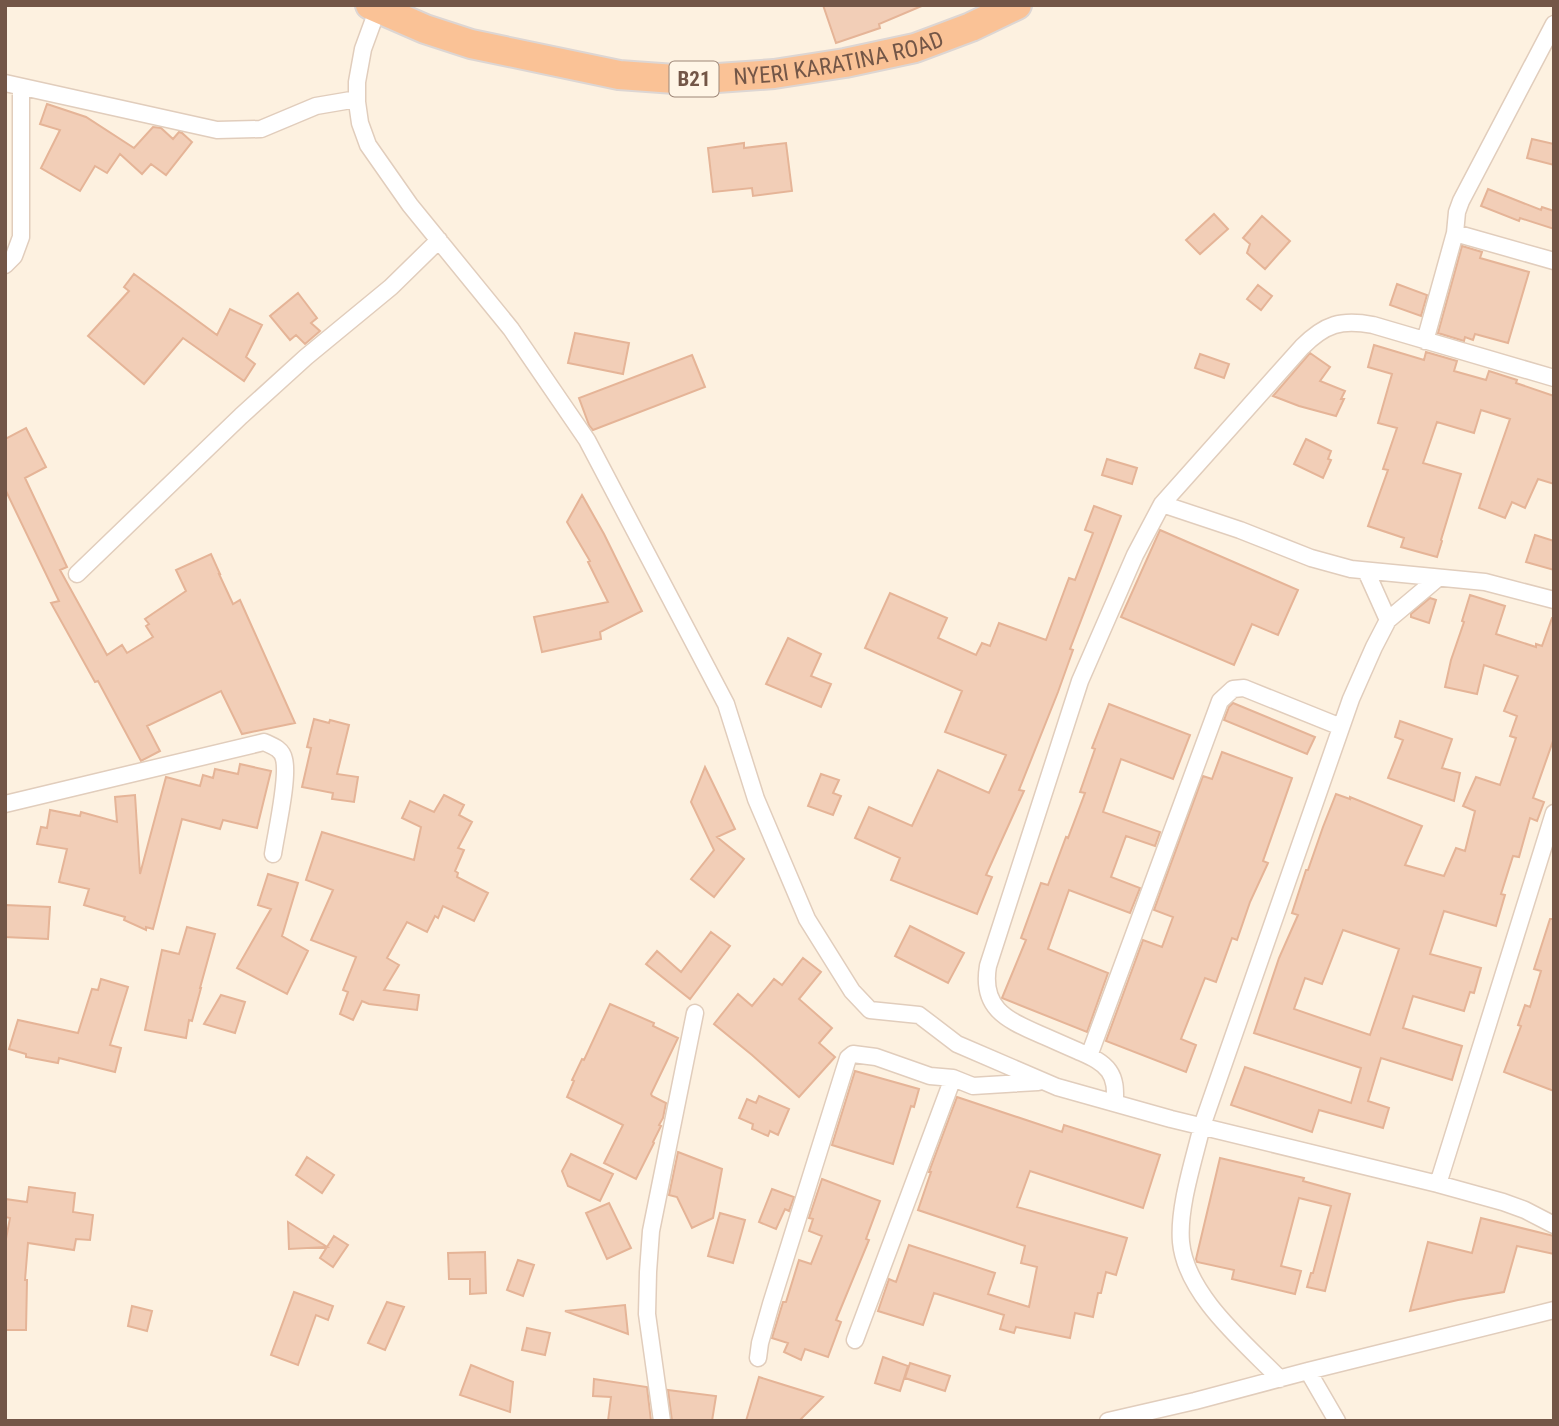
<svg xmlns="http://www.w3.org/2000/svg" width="1559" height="1426" font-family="'Roboto Condensed',sans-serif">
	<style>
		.building { fill: #f2ceb7; stroke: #e5b497; stroke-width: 2; fill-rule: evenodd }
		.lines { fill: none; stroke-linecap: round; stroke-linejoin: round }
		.minor-casing { stroke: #e1cdbc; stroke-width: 19 }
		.trunk-casing { stroke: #ddd6d3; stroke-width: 32 }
		.minor { stroke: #fff; stroke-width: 16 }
		.trunk { stroke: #fac296; stroke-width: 28 }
		.labels { text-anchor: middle; stroke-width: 5; stroke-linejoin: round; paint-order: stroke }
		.shield { fill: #fff5e6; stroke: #9d8677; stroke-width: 2 }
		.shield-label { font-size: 21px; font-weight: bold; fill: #735647 }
		.street-label { font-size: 23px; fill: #735647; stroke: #fff5e6 }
	</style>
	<rect width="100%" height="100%" fill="#fdf1e0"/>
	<path class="building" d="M823,5H924L879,24L880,28L836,43Z
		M47,104L86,117L134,148L153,127L161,128L173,139L179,132L182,133L192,142L166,175L151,164L142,174L120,154L107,173L95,166L80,191L41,168L60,130L40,124Z
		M1532,139L1554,144V165L1527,158Z
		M744,143V148L786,143L792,191L753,196L752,188L713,192L708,148Z
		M1488,189L1541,210L1542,207L1554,211V229L1520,218L1519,221L1481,206Z
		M1214,214L1228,229L1200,254L1186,240Z
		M1262,216L1290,241L1265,269L1247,253L1250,244L1243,238Z
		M1462,246L1482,252L1480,258L1529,272L1508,343L1475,334L1473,340L1465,337L1464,341L1438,333Z
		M134,274L217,335L230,309L262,325L246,357L255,364L244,381L183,338L144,384L88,336L129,291L124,287Z
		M1397,284L1427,295L1421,316L1390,305Z
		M1258,285L1272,296L1261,310L1247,299Z
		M298,293L317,318L311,323L320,331L305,344L296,335L290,340L270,316Z
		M575,333L629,343L623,374L568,363Z
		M1374,345L1424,360L1426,352L1457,361L1454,371L1486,380L1489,371L1517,380L1516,383L1554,396V484L1538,479L1525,508L1512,502L1505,518L1479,508L1510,419L1481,410L1474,433L1437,422L1423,463L1461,474L1441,540L1442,541L1437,557L1401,547L1404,538L1368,526L1388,470L1383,469L1397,428L1378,423L1392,374L1368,367Z
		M1310,353L1330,367L1320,381L1345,391L1341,399H1344L1336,416L1299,406L1273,396Z
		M1200,354L1229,364L1224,378L1195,368Z
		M692,355L705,387L593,430L589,425L579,398Z
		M26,428L46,467L25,478L67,567L60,570L107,655L122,645L127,653L153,637L146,626L149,624L145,619L186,591L176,570L211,554L220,574H219L233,604L240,600L295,723L242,734L221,691L147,726L160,751L141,761L98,681L95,682L51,603L59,601L5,489V439Z
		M1306,439L1331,451L1328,459L1331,460L1323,478L1294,464Z
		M1107,459L1137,468L1132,484L1102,475Z
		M582,495L604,534L642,611L600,632L601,639L542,652L534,617L608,602L588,562L590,561L567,522Z
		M1094,506L1121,516L1070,649L1073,650L1058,692L1019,790L1024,791L986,875L992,877L977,914L891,880L900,858L855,838L869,807L912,826L938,770L989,793L1006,755L945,732L962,691L865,648L890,593L947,618L938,638L976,655L982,643L990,646L999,623L1046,640L1069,578L1075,580L1093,533L1085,530Z
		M1160,530L1298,590L1278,635L1252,624L1234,665L1121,617Z
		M1535,535L1554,541V570L1526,562Z
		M1470,595L1505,606L1496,634L1536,647V644L1542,646L1552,618H1554V738L1533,798L1544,802L1537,821L1530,818L1519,857L1513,856L1501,894L1505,895L1496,926L1444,911L1430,954L1481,968L1474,993L1470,992L1464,1011L1413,996L1403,1028L1462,1046L1452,1080L1381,1058L1368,1101L1389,1108L1383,1128L1319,1110L1312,1132L1231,1105L1245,1067L1351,1103L1361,1068L1254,1033L1279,958L1298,915L1292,913L1306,870H1308L1323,827L1336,794L1350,799V797L1422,826L1405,865L1444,876L1456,848L1465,851L1475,811L1463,806L1476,777L1500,785L1516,738L1510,736L1517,716L1504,711L1518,676L1484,665L1477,694L1445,687L1451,660L1464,622L1462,621ZM1343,930L1399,949L1370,1035L1294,1009L1305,978L1322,984Z
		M1430,598L1436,600L1429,623L1411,617V614Z
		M788,638L821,654L811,676L831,684L821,707L766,684Z
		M1233,703L1315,737L1307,754L1224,720L1229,707Z
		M1109,704L1190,735L1173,779L1121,759L1103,812L1160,832L1155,846L1126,836L1111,877L1140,888L1130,913L1069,890L1048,949L1108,973L1087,1032L1002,998L1026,940L1021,938L1041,883L1048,885L1066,837L1068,838L1085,793L1080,792L1095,749L1092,748Z
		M314,719L329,723L330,720L349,725L337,774L358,777L354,802L332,799L333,793L302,787L311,748L307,747Z
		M1400,721L1452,739L1442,768L1460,773L1454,801L1388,778L1403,740L1395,737Z
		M1222,752L1292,778L1263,861L1268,863L1250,902L1237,940L1232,938L1216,982L1205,978L1181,1039L1196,1045L1186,1072L1106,1041L1143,940L1162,947L1173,917L1154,910L1203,776L1212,779Z
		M240,764L271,771L257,828L223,820L220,829L182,819L153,929L146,927V930L124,920L125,917L84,905L89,889L59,882L67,849L37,844L41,827L47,828L50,810L80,816L81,812L117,822L115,797L135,795L140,874L166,777L200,786L203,775L213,778L215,769L238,774Z
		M705,767L735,829L717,837L744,859L714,897L691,879L714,850L691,802Z
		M821,774L839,780L833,793L841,796L833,815L808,806Z
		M444,795L464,805L459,815L472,822L458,848L464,850L455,871L458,873L457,877L488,893L474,921L443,906L438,918L435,916L427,932L407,922L387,958L399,965L384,990L419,995L417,1010L369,1004L362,1001L353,1020L340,1014L348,992L343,990L356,957L311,940L333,890L306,880L322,832L414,860L421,827L402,818L410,801L434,812Z
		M268,874L298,883L282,936L308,951L287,994L237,968L271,909L258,905Z
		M5,905L50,907L48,939L5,937Z
		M1550,919H1554V1091L1504,1072L1521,1026L1518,1025L1525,1005L1530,1007L1541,971L1534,969Z
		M910,926L964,953L948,983L895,956Z
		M187,927L215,934L200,988H201L192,1021L189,1020L186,1038L145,1030L162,950L179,954Z
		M711,932L730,946L690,999L646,964L657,951L681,972Z
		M803,958L821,972L799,999L832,1028L819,1043L835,1057L799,1097L752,1055L714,1024L738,994L752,1006L774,979L782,985Z
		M101,979L128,987L110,1045L121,1048L115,1072L59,1058L58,1063L26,1057V1054L9,1049L18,1020L78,1033L92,989L98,990Z
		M221,995L245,1002L235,1033L204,1024Z
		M610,1004L654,1023L653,1026L678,1038L651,1094L652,1096L666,1103L663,1118L659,1125L661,1126L653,1142L654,1143L636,1179L604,1163L623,1125L567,1097L574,1081L572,1080L582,1059L584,1060Z
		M855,1071L919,1089L914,1107L911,1106L893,1164L832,1145Z
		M759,1096L789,1109L778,1135L770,1131L768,1136L752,1129L753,1124L739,1118L747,1099L756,1103Z
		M957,1097L1062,1132L1064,1125L1160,1155L1143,1208L1030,1171L1017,1207L1127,1238L1116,1275L1106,1272L1101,1293H1098L1093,1317L1075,1313L1070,1338L1016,1327L1014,1333L1000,1329L1004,1315L934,1293L923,1325L878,1311L889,1279L896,1282L909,1245L995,1273L988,1294L1029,1307L1037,1267L1021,1263L1025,1246L918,1210L931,1172H929Z
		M678,1152L722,1169L713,1218L692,1228L677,1197L669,1195Z
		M571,1154L613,1174L600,1201L568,1186L562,1171Z
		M307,1157L334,1175L322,1193L296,1175Z
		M1220,1158L1304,1178L1303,1181L1350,1194L1325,1291L1307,1287L1311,1273H1313L1331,1206L1299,1198L1281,1266L1301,1271L1295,1294L1232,1279L1234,1270L1197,1262L1196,1259Z
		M822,1179L880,1201L866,1239L869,1240L836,1320L841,1322L828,1357L805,1349L801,1360L784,1352L788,1343L772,1338L783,1302H786L799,1260L811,1264L822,1236L809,1231L813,1219L809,1218Z
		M29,1187L75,1193L73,1212L93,1215L90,1240L76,1239L74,1250L28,1243L25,1280H27L26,1330H5V1244L10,1218L5,1217V1199L27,1202Z
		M772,1189L794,1197L789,1211L785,1209L776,1229L759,1222Z
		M609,1203L631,1248L607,1259L586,1213Z
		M720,1213L745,1220L733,1263L708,1256Z
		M1481,1218L1554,1236V1254L1517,1246L1504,1292L1458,1300L1410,1311L1428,1242L1472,1253Z
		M288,1222L327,1247L289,1249Z
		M334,1236L348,1245L333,1267L320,1258Z
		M485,1252L486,1293L470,1294V1279H449L448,1253Z
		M518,1260L534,1265L523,1296L507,1290Z
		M294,1292L333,1306L328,1320L316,1315L298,1365L271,1355Z
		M387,1302L404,1307L385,1350L368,1343Z
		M625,1305L628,1334L565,1311Z
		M132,1306L152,1311L147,1331L128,1326Z
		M527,1328L550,1333L545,1355L522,1350Z
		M883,1357L908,1366L900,1391L875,1383Z
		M910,1363L950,1376L945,1391L905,1378Z
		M471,1365L513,1382L510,1412L460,1395Z
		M759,1377L781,1384L823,1397L799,1421H746Z
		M594,1379L647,1387L651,1421H608L611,1397L593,1396Z
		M668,1390L716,1396L712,1421H672Z"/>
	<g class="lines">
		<defs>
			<path id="minor" d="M378,8L363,49L357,82V102L360,123L368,145L410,205L511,329L587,440L726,704L756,799L807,919L852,991L870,1010L919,1015L957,1044L1057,1087L1171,1119L1438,1184L1503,1202L1525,1210L1554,1225
				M5,83L217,130L261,129L316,106L357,99
				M1455,233L1554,261
				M5,265L14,256L21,237V87
				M1425,341L1455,233L1457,212L1461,201L1554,24
				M1162,504L1240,530L1311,558L1351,569L1485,582L1554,600
				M1366,571L1388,620
				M77,574L241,416L306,357L391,287L439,240
				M5,804L264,742C273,746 282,749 284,759C289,778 276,833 273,854
				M1089,1056L1220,701L1233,689L1244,688L1341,727
				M1115,1103C1115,1092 1116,1081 1109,1071C1102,1061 1089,1056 1078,1051C1064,1045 1051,1039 1037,1033C1005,1019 981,1007 988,966L1080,681L1135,555L1162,504L1302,347C1325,324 1341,319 1373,325L1554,378
				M1438,1184L1554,813
				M855,1340L953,1078
				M758,1358L760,1343L771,1304L848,1058L853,1054L876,1057L930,1076L953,1078L973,1086L1038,1082
				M1308,1371L1337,1421
				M1280,1379C1245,1343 1186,1295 1181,1242C1178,1207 1194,1160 1202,1126L1351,699L1374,647L1388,620L1438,578
				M662,1421L647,1314L648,1272L651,1231L695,1013
				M1108,1421L1195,1401L1308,1371L1554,1310"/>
			<g id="trunk">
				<path id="s1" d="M370,5L425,29L471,44L619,75L689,80L774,74L845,63L915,48L971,27L1017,5"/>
			</g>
		</defs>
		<use href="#minor" class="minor-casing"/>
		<use href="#trunk" class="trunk-casing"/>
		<use href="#minor" class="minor"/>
		<use href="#trunk" class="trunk"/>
	</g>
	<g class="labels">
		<rect class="shield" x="669.5" y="61.5" width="49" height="35" rx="5"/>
		<g class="shield-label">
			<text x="694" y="86">B21</text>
		</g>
		<g class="street-label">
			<text dy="8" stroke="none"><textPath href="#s1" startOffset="481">NYERI KARATINA ROAD</textPath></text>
		</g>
	</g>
	<rect width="1559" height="1426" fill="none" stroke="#735647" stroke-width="14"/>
</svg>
